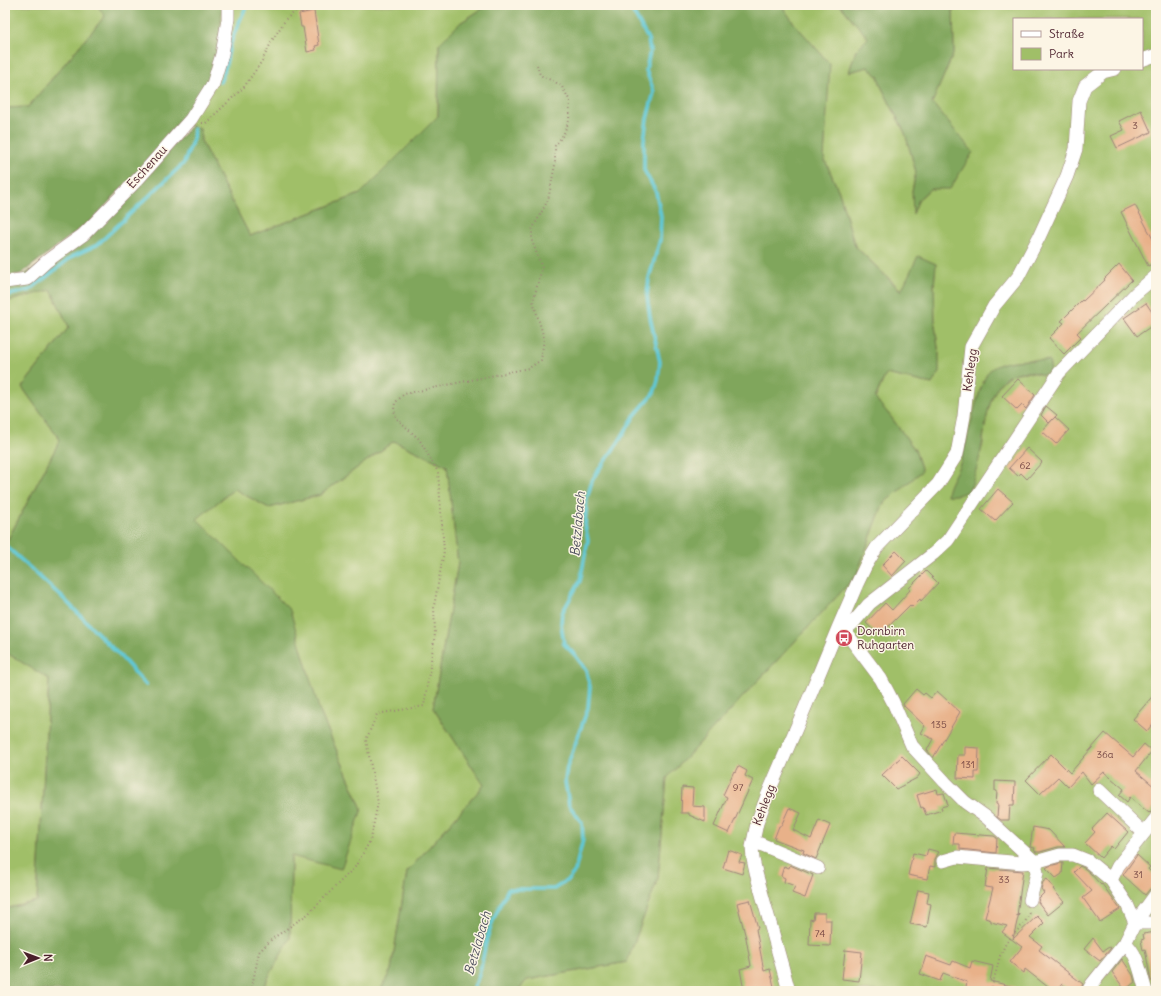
<svg xmlns="http://www.w3.org/2000/svg" width="1161" height="996" font-family="Delius,sans-serif">
	<style>
		.green { fill: #a0bf68; stroke: #756f4a; fill-rule: evenodd }
		.forest { fill: #80a65c; stroke: #656244 }
		.lines { fill: none; stroke-linecap: round; stroke-linejoin: round }
		.stream { stroke: #5ec9d8; stroke-width: 3.5 }
		.building { fill: #e8b189 }
		.minor-casing { stroke: #9d837a; stroke-width: 14 }
		.path { stroke: #9d837a; stroke-width: 2; stroke-dasharray: 1 3; stroke-linecap: butt }
		.minor { stroke: #fff; stroke-width: 13 }
		.labels { text-anchor: middle; stroke-width: 3; stroke-linejoin: round; paint-order: stroke }
		.number-label { font-size: 10px; fill: #724442 }
		.street-label { font-size: 12px; fill: #4a1f2b; stroke: #fcf5e5 }
		.poi-label { font-size: 12px; fill: #4a1f2b; stroke: #fcf5e5; text-anchor: start }
		.water-label { font-size: 13px; font-style: italic; fill: #50525f; stroke: #fcf5e5 }
	</style>
	<rect width="100%" height="100%" fill="#fcf5e5"/>
	<filter id="ink" filterUnits="userSpaceOnUse"><feTurbulence type="fractalNoise" baseFrequency=".025" numOctaves="2"/><feDisplacementMap in="SourceGraphic" scale="8" xChannelSelector="R" yChannelSelector="G"/><feConvolveMatrix kernelMatrix="1 2 1 2 8 2 1 2 1" color-interpolation-filters="sRGB"/></filter>
	<filter id="wash" filterUnits="userSpaceOnUse"><feTurbulence type="fractalNoise" baseFrequency=".012" numOctaves="4" result="noise"/><feDisplacementMap in="SourceGraphic" scale="16" xChannelSelector="R" yChannelSelector="G"/><feGaussianBlur stdDeviation="0.9" result="paint"/><feColorMatrix in="noise" values="0 0 0 0 0 0 0 0 0 0 0 0 0 0 0 0 0 1.4 0 .05"/><feComposite in="paint" operator="in"/></filter>
	<g filter="url(#wash)">
		<rect width="100%" height="100%" fill="#f0e7ca"/>
		<path class="green" d="M5,5H97L105,16L28,107L5,108Z
			M222,5H488L460,23L439,44L438,116L360,194L250,236L201,141L200,129L179,122L196,101Z
			M781,5H840L868,38L856,50L849,72L868,67L878,76L881,86L905,133L916,172L912,191L919,199L930,189L973,152L932,103L954,52L953,5H1156V991H517L527,980L627,962L658,878L667,778L856,576L883,504L922,471L915,450L891,417L875,399L886,374L932,384L939,355L935,325L934,285L936,264L902,291L855,246L839,192L824,158L826,124L794,23ZM1014,19H1142V69H1014ZM1028,360L1049,361L1043,375C1001,363 991,392 985,426C983,434 984,444 981,451C979,455 961,469 956,473L961,462L966,443L981,387L1007,362Z
			M51,290L69,327L22,387L60,440L5,545V302Z
			M394,441L447,466L458,563L433,708L484,785L407,872L391,970L380,991H261L290,938L291,855L362,809L320,712L196,519L234,489L269,508L320,495Z
			M5,652L49,678L37,901L5,909Z"/>
		<path class="forest" d="M97,5H222L220,43L211,74L196,101L151,157L94,218L21,274L5,276V108L28,107L105,16Z
			M488,5H781L794,23L830,64L824,158L839,192L855,246L901,291L918,256L936,264L934,285L935,325L939,355V372L932,384L886,374L875,398L891,417L915,450L922,471L883,504L856,576L667,778L658,878L627,962L527,980L517,991H380L391,970L407,872L484,785L433,708L458,563L447,466L394,441L320,495L269,508L234,489L197,519L290,610L320,712L362,809L341,869L291,856L290,938L261,991H5V909L37,901L49,679L5,652V545L60,440L22,387L69,327L51,290L5,302V286L87,237L122,206L130,192L191,126L200,129L201,141L250,236L360,194L438,116L439,44L460,23Z
			M840,5H953L954,52L932,103L973,152L950,189H930L919,199L913,214L912,191L916,172L905,133L881,86L878,76L868,67L849,72L856,50L868,38Z
			M1028,360L1049,361L1051,371L1043,375C989,358 988,414 981,451C978,464 974,477 970,490C962,494 956,496 947,495C948,483 957,473 961,461C967,444 979,380 990,370C1001,361 1015,361 1028,360Z"/>
		<g class="lines">
			<path class="stream" d="M220,82C227,69 226,59 230,46C234,32 241,18 247,5
				M5,296L30,290L73,256L97,245L184,163L193,139L194,129
				M5,545L63,598L122,658L146,685
				M472,991C483,971 482,955 488,935C493,918 500,904 508,889H554L569,879L575,871L583,839L582,823L569,805L565,781L567,767L588,708L590,687L586,670L575,655L564,644L561,623L562,613L580,581L588,540L585,525L587,498L592,481L597,472L618,443L635,415L654,393L658,380L660,362L650,317L647,296L649,278L660,240L661,216L656,192L644,170V140L647,119L654,92L646,70L650,51L648,39L629,5"/>
		</g>
		<g id="blocks">
			<path class="building" d="M314,11L319,45L315,46L316,50L307,52L303,27H301L299,14Z
				M1141,110L1151,132L1117,148L1111,136L1124,130L1119,121Z
				M1135,205L1156,245V262L1148,266L1121,212Z
				M1119,264L1132,280L1077,333L1081,337L1064,354L1049,338L1064,323L1061,321L1082,300L1083,301L1105,280L1104,279Z
				M1146,303L1156,318V323L1137,336L1124,318Z
				M1018,379L1035,395L1026,409L1022,405L1017,410L1002,396Z
				M1046,406L1057,415L1049,423L1041,415Z
				M1055,417L1069,430L1056,444L1042,431Z
				M1027,448L1042,462L1027,479L1021,473L1018,476L1009,468Z
				M998,489L1013,502L995,521L981,509Z
				M896,551L906,561L892,576L882,565Z
				M926,571L938,583L921,601L920,599L912,607L910,605L879,636L866,623L885,603L892,610L910,590L909,588Z
				M916,689L923,695L925,693L931,698L937,691L960,712L933,758L927,750L933,739L921,733L925,726L904,706L903,704Z
				M1156,692V720L1147,731L1133,719Z
				M1105,733L1133,757L1144,744L1152,751L1136,771L1156,788V806L1149,813L1130,797L1127,802L1119,795L1124,789L1104,772L1091,784L1082,772L1068,787L1058,777L1040,794L1026,780L1051,754L1070,773Z
				M965,747L979,748L978,772H975V779L957,778L958,755H965Z
				M902,756L920,774L917,778L896,789L882,775Z
				M738,766L747,771L745,776L753,780L729,833L714,826L727,797L723,795L734,771L735,772Z
				M995,781L1015,782L1014,805H1010L1009,820H1001L997,817L998,804H996L997,791H995Z
				M682,787L693,788L692,806L705,807V822L689,815V813H681Z
				M937,789L938,794L944,793L948,805L941,807L942,810L926,815L923,807L921,808L917,795Z
				M789,808L801,813L793,830L811,839L819,820L830,825L816,859L803,853L804,850L774,839L779,826H781Z
				M1107,813L1128,832L1114,849L1111,846L1101,858L1085,843L1095,832L1092,829Z
				M1033,827L1049,830L1065,847H1058L1040,852H1036L1034,850L1035,848L1030,847Z
				M954,833L994,836L997,838L996,853L960,849V844H953Z
				M928,849L939,852L935,859V867L930,866L927,879L908,875L913,853L926,856Z
				M728,850L742,855L739,862L745,863L742,874L723,868Z
				M1137,855L1150,867L1148,869L1156,877V886L1150,889L1145,895L1123,875Z
				M1061,863H1063L1062,874L1056,878L1046,868L1049,866Z
				M790,865L813,875L805,898L792,893L795,886L784,882L785,878L781,876L784,866L789,868Z
				M1080,866L1084,868L1089,872L1101,885L1102,884L1120,909L1100,922L1083,898L1092,891L1074,872Z
				M988,868L1023,871L1017,916L1019,913L1013,939L1037,916L1044,923L1030,937L1042,946L1039,950L1083,984L1080,991H1071L1062,984L1056,991H1053L1025,969L1024,973L1010,962L1022,947L1002,932L1007,926L991,922V920L985,918L993,888L985,887Z
				M1047,879L1054,888L1053,889L1064,902L1048,915L1038,902L1039,898L1044,893L1041,889L1043,882Z
				M918,890L929,892L927,903L931,904L927,927L910,924Z
				M750,900L758,928L756,929L764,971L770,969L775,991H744L740,969L751,966L746,938L737,903Z
				M814,913H825V920H831L830,946L809,945L810,919L813,920Z
				M1156,932V981H1151L1149,971L1145,949L1143,950L1141,940L1144,939L1143,934Z
				M1093,938L1103,951L1109,947L1111,948L1100,961L1084,949Z
				M845,950L862,952L859,981L842,979Z
				M926,956L951,965L953,961L970,968L972,961L993,966L990,981L1015,987L1014,991H965L967,982L943,973L940,981L920,974Z
				M1122,959L1133,975L1135,982L1125,990L1112,972Z"/>
		</g>
	</g>
	<g filter="url(#ink)">
		<use href="#blocks" fill-opacity="0" stroke="#9d837a" stroke-width="1"/>
		<g class="lines">
			<defs>
				<path id="minor" d="M1142,60L1156,55
					M5,282L27,279L47,261L66,247L83,235L139,178L191,119L213,84L222,54L228,19V5
					M838,628L844,630L881,679L893,702L912,746L945,782L965,802L986,817L1035,862L1060,855H1073L1088,861L1111,880L1127,904L1135,923
					M844,630L853,623L869,604L933,554L948,540L1059,373L1136,293L1156,276
					M1099,790L1144,833
					M753,841L818,868
					M943,861L957,857L1022,863L1035,862L1037,873L1030,900
					M1111,880L1118,866L1156,818
					M1135,923H1156
					M1125,943C1138,953 1141,976 1146,991
					M789,991L756,873L753,859L752,847L757,823L767,796L804,710L838,628L857,584L866,565L877,547L938,484L957,454L964,416L971,347L994,306L1018,277L1039,237L1067,176L1076,149L1079,101L1085,86L1103,72L1115,69
					M1088,991L1092,984L1125,943L1135,923L1156,894"/>
			</defs>
			<use href="#minor" class="minor-casing"/>
			<path class="path" d="M202,123H206L244,87L262,61L273,39L286,19L303,5
				M251,991L259,952L272,939L308,914L355,867L370,841L378,803L366,740L377,714L424,706L435,634L434,606L444,551L438,472L419,439L396,418L394,409L395,403L404,394L529,368L541,360L544,338L533,301L542,268L532,241V230L548,200L555,165V146L563,135L569,121L570,101L561,85L540,75L537,65
				M991,991L1000,956L1006,943L1025,922L1031,911"/>
			<use href="#minor" class="minor"/>
		</g>
	</g>
	<defs>
		<symbol id="bus-disc" viewBox="-11 -11 22 22"><circle r="9.5" fill="#d1495b" stroke="#fcf5e5"/><path d="M-5-6H5V4H4V6H2V4H-2V6H-4V4H-5ZM-3.5-4V0h7V-4ZM-3.5 1.2v1.5H-2V1.2ZM2 1.2v1.5H3.5V1.2Z" fill="#fff"/></symbol>
	</defs>
	<g fill-rule="evenodd">
		<use href="#bus-disc" x="834" y="628" width="20" height="20"/>
	</g>
	<g class="labels">
		<g class="number-label">
			<text x="1135" y="129">3</text>
			<text x="1025" y="469">62</text>
			<text x="939" y="728">135</text>
			<text x="1105" y="758">36a</text>
			<text x="968" y="768">131</text>
			<text x="738" y="791">97</text>
			<text x="1138" y="878">31</text>
			<text x="1004" y="883">33</text>
			<text x="820" y="937">74</text>
		</g>
		<g class="street-label">
			<text transform="translate(147 167) rotate(-48)" y="4">Eschenau</text>
			<text transform="translate(970 370) rotate(-82)" y="4">Kehlegg</text>
			<text transform="translate(764 805) rotate(-69)" y="4">Kehlegg</text>
		</g>
		<g class="poi-label">
			<text x="857" y="635">Dornbirn<tspan x="857" dy="14">Ruhgarten</tspan></text>
		</g>
		<g class="water-label">
			<text transform="translate(577 524) rotate(-85)" y="5">Betzlabach</text>
			<text transform="translate(477 943) rotate(-74)" y="5">Betzlabach</text>
		</g>
	</g>
	<rect width="1161" height="996" fill="none" stroke="#fcf5e5" stroke-width="20"/>
	<rect x="1013" y="18" width="130" height="52" fill="#fcf5e5" stroke="#b59f9b"/>
	<rect x="1021" y="31" width="20" height="6" fill="#ffffff" stroke="#b59f9b"/>
	<text x="1049" y="38" font-size="12" fill="#4a1f2b">Straße</text>
	<rect x="1021" y="48" width="20" height="12" fill="#a0bf68" stroke="#b59f9b"/>
	<text x="1049" y="58" font-size="12" fill="#4a1f2b">Park</text>
	<g transform="translate(38 958) rotate(89)" stroke="#fcf5e5" stroke-width="3" paint-order="stroke">
	<path d="M0-3L7 15L0 10L-7 15Z" fill="#4a1f2b"/>
	<text y="-6" font-size="11" font-weight="bold" text-anchor="middle" fill="#4a1f2b">N</text>
	</g>
</svg>
